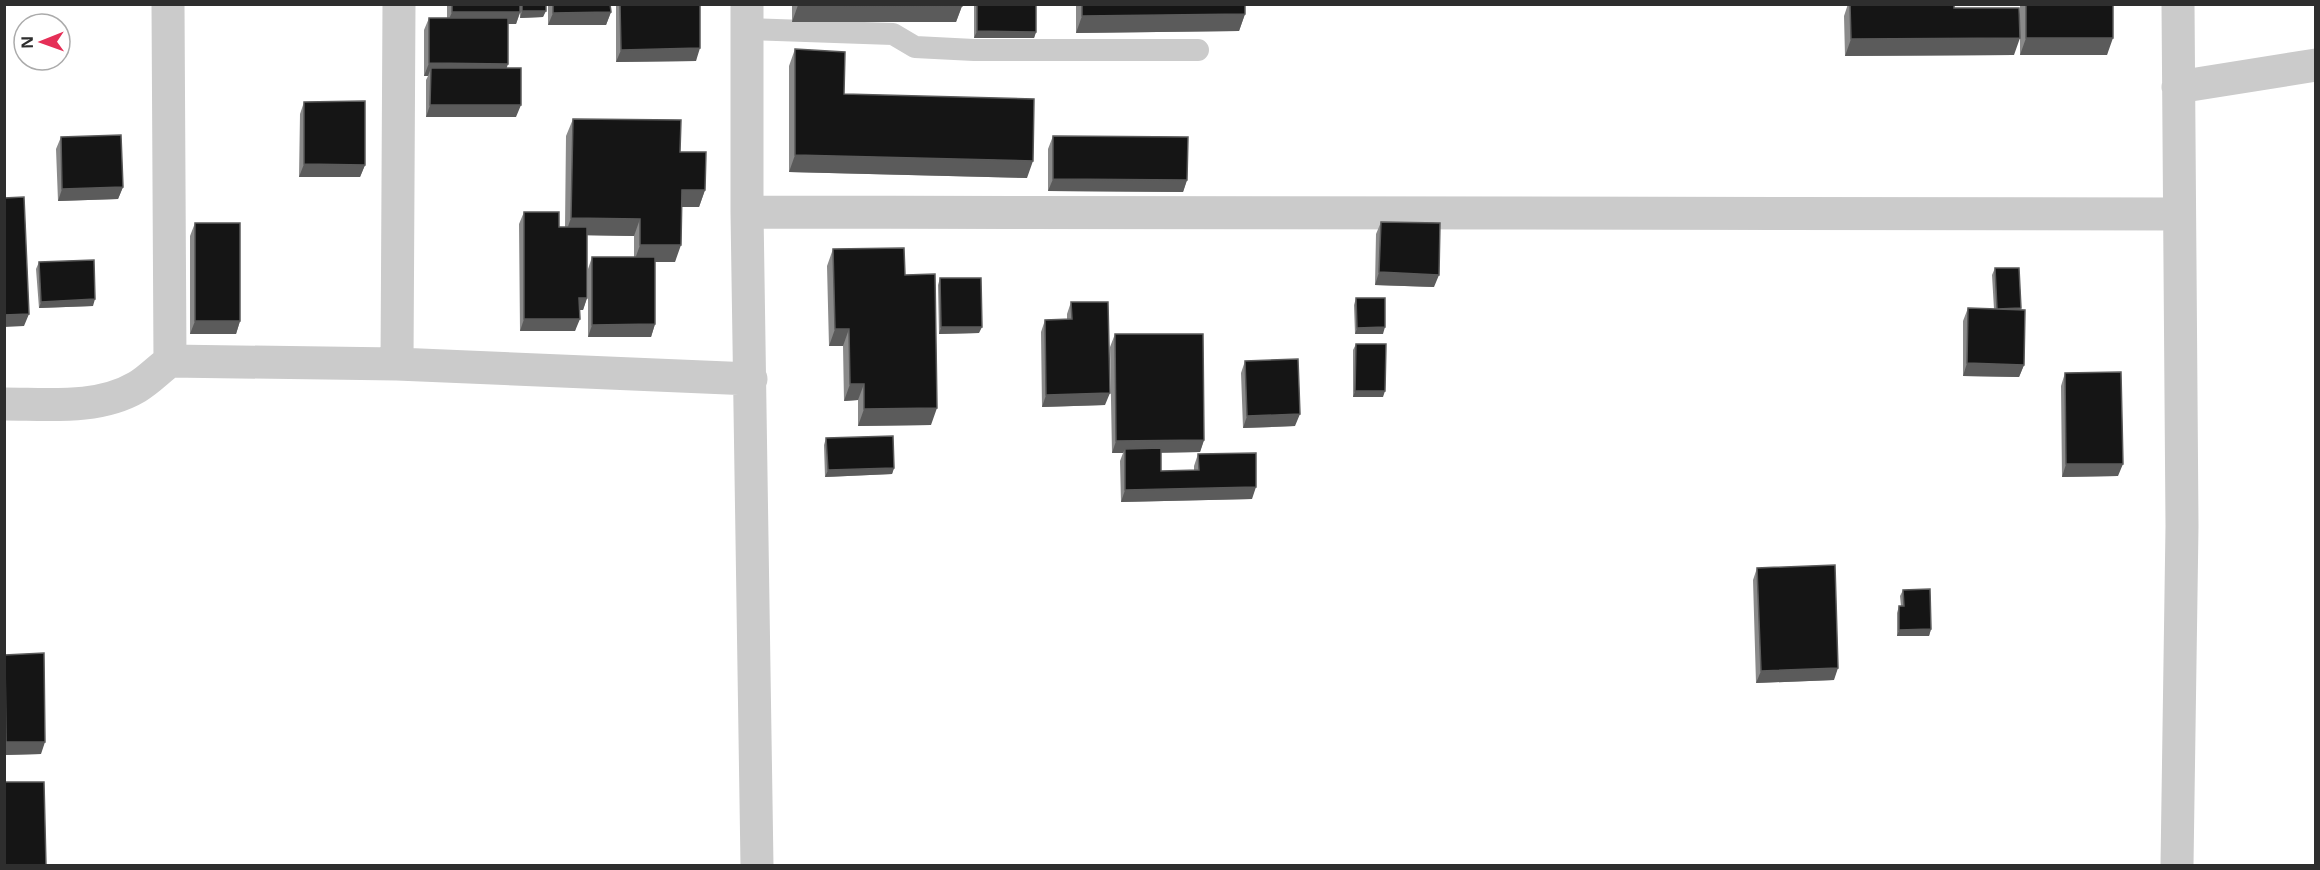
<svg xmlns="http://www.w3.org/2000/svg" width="2320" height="870" font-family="'Open Sans',sans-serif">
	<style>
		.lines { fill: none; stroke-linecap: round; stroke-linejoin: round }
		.service { stroke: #cbcbcb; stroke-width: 22 }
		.minor { stroke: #cbcbcb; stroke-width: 33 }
		.wall { fill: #8a8a8a }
		.shaded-wall { fill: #5b5b5b }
		.building { fill: #151515; stroke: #5b5b5b; stroke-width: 1.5 }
	</style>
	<rect width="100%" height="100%" fill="#fff"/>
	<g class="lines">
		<path class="service" d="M748,29L893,34L915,47L974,50H1198"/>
		<path class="minor" d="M168,4L170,361
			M747,4V212L757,866
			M2178,87L2316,65
			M747,212L2178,214
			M397,364L399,4
			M4,404C48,404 98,410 137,387C149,380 159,369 170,361L397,364L751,379
			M2177,866L2182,526L2178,4"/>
	</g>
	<path class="wall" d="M447,4H546L543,17L520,18V13L516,24H508L506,68L516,117H426V80L428,76H424V30L429,18H447Z
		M548,4H610L611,12L606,25H548Z
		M616,4H700L696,61L616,62Z
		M792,4H962V6L956,22H792Z
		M974,4H1036V32L1034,38H974Z
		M1076,4H1245V14L1239,31L1076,33Z
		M1848,4H1954V8L2014,55L1845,56L1844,16Z
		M2020,4H2113L2107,55H2020Z
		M795,49L844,94L1027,178L789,172V66Z
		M304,102L365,165L360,177H299L300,114Z
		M573,119L680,152L705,190L699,207H682L675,262H655V324L651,337H588V269L592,257H634V236L587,235V298L583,310H580L575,331H520L519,224L524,212L559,227H565L566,136Z
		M1053,136L1187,180L1183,192L1048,191V149Z
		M61,137L123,187L118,199L58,201L56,149Z
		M1381,222L1434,287L1375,285L1376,234Z
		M195,223L240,321L236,334H190V236Z
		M833,249L905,275L931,425L858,426V400L844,401L843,346H829L827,266Z
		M39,262L93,306L39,308L36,269Z
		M1995,268L2021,308L2020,310L2024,365L2019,377L1963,376V321L1968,308L1994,309L1992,275Z
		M940,278L979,333L939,334L938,285Z
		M1356,298L1383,334H1355L1354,305Z
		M1071,302L1105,405L1042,407L1041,332L1045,320L1067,319V314Z
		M1115,334L1204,440L1200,452L1161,453V471L1194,470V466L1198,454L1252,499L1121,502L1120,461L1123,453H1112L1110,347Z
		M1356,344L1383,397H1353V350Z
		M1245,361L1295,426L1243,428L1241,373Z
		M2065,373L2118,476L2062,477L2061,386Z
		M826,438L894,468L892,474L825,477L824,445Z
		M1757,568L1834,680L1756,683L1753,580Z
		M1903,590L1931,629L1929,636H1897V613L1899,606H1901L1900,596Z
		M5,655L41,754L4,755Z"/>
	<path class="shaded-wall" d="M798,5L962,6L956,22H792Z
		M522,11H546L543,17L520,18Z
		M452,12H520L516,24H447Z
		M611,12L606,25H548L553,13Z
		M1245,14L1239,31L1076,33L1082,16Z
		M977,31L1036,32L1034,38H974Z
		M2020,38L2014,55L1845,56L1851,39Z
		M2026,38H2113L2107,55H2020Z
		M700,48L696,61L616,62L621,50Z
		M429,63L508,64L504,76L431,68L428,76H424Z
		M430,105H521L516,117H426Z
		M795,155L1033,161L1027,178L789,172Z
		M304,164L365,165L360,177H299Z
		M1053,179L1187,180L1183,192L1048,191Z
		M123,187L118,199L58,201L62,189Z
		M682,190H705L699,207H676Z
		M571,218L640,219L634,236L565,235Z
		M640,245H681L675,262H634Z
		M1379,272L1439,275L1434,287L1375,285Z
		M579,298H587L583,310H575Z
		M95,299L93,306L39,308L41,302Z
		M29,314L24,326L4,327V315Z
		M524,319H580L575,331H520Z
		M195,321H240L236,334H190Z
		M655,324L651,337H588L592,325Z
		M941,327H982L979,333L939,334Z
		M1385,327L1383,334H1355L1357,328Z
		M835,329H849L843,346H829Z
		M1967,363L2024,365L2019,377L1963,376Z
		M850,384H864L858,400L844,401Z
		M1355,391H1385L1383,397H1353Z
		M1110,393L1105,405L1042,407L1046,395Z
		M937,408L931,425L858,426L864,409Z
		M1300,414L1295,426L1243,428L1247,416Z
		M1204,440L1200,452L1125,453V449L1123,453H1112L1116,441Z
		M2066,464H2123L2118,476L2062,477Z
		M894,468L892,474L825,477L828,470Z
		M1256,487L1252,499L1121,502L1125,490Z
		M1931,629L1929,636H1897L1899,630Z
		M1838,668L1834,680L1756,683L1761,671Z
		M6,742H45L41,754L4,755V747Z"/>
	<path class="building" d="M452,4H520V12H452Z
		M522,4H546V11H522Z
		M553,4H610L611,12L553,13Z
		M620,4H700V48L621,50Z
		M798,4H962V6L798,5Z
		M977,4H1036V32L977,31Z
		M1082,4H1245V14L1082,16Z
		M1850,4H1954V8H2019L2020,38L1851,39Z
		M2026,4H2113V38H2026Z
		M429,18H508V64L429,63Z
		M795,49L845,52L844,94L1034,99L1033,161L795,155Z
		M431,68H521V105H430Z
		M365,101V165L304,164V102Z
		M573,119L681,120L680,152H706L705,190H682L681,245H640V219L571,218Z
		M121,135L123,187L62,189L61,137Z
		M1053,136L1188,137L1187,180L1053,179Z
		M24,197L29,314L4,315V198Z
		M524,212H559V227H587V298H579L580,319H524Z
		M1381,222L1440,223L1439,275L1379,272Z
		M195,223H240V321H195Z
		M904,248L905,275L935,274L937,408L864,409V384H850L849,329H835L833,249Z
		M592,257H655V324L592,325Z
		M94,260L95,299L41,302L39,262Z
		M1995,268H2019L2021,308L1997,309Z
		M940,278H981L982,327H941Z
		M1356,298H1385V327L1357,328Z
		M1071,302H1108L1110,393L1046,395L1045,320L1072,319Z
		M1968,308L2025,310L2024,365L1967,363Z
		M1115,334H1203L1204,440L1116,441Z
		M1356,344H1386L1385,391H1355Z
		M1298,359L1300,414L1247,416L1245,361Z
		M2121,372L2123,464H2066L2065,373Z
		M893,436L894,468L828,470L826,438Z
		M1161,448V471L1199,470L1198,454L1256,453V487L1125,490V449Z
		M1835,565L1838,668L1761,671L1757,568Z
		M1930,589L1931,629L1899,630V606H1904L1903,590Z
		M44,653L45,742H6L5,655Z
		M4,782H44L46,866L4,865Z"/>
	<rect width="2320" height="870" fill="none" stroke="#2e2e2e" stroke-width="12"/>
	<g transform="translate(42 42) rotate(269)"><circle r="28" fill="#ffffff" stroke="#ababab" stroke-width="1.5"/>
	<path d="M0-4.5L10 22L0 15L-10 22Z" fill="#e52f57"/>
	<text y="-9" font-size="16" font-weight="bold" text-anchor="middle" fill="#2e2e2e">N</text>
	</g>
</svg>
